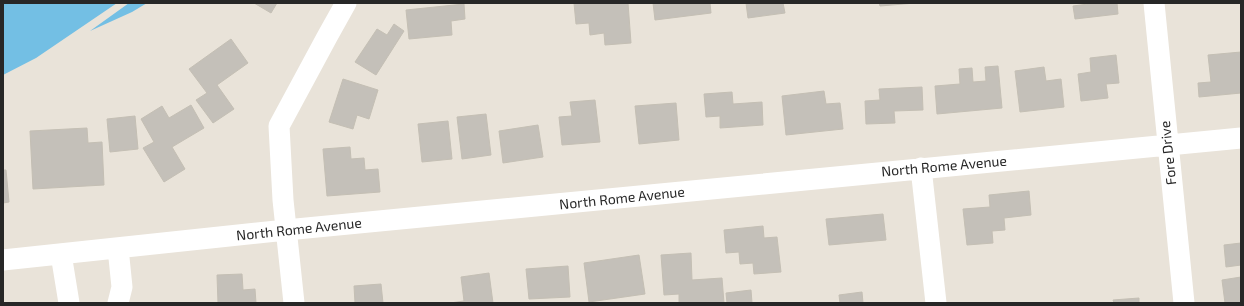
<svg xmlns="http://www.w3.org/2000/svg" width="1244" height="306" font-family="'Exo 2',sans-serif">
	<style>
		.water { fill: #73bfe4 }
		.building { fill: #c4c0b9; stroke: #c4bfb4 }
		.lines { fill: none; stroke-linecap: round; stroke-linejoin: round }
		.minor { stroke: #fff; stroke-width: 21 }
		.labels { text-anchor: middle; stroke-width: 4; stroke-linejoin: round; paint-order: stroke }
		.street-label { font-size: 14px; fill: #272727; stroke: #fff }
	</style>
	<rect width="100%" height="100%" fill="#e9e3d9"/>
	<path class="water" d="M3,3H117L36,58L3,75Z
		M129,3H147L132,12L90,31Z"/>
	<path class="building" d="M254,3H277L271,13Z
		M574,3H628L631,43L605,45L604,33L590,35L589,23L576,24Z
		M653,3H710L711,13L655,20Z
		M746,3H783L785,13L748,18Z
		M879,3H915L880,6Z
		M1088,3H1117L1118,14L1075,19L1073,6L1088,4Z
		M464,4L465,19L451,21L452,35L409,39L406,10Z
		M394,24L404,31L376,75L355,62L377,29L387,35Z
		M231,39L248,63L217,85L234,109L213,123L196,100L207,93L189,69Z
		M1241,52V93L1199,97L1198,83L1211,82L1208,55Z
		M1116,55L1119,83L1106,84L1108,98L1081,101L1078,74L1091,72L1090,58Z
		M998,66L1002,108L937,114L935,86L960,84L959,69L972,68L973,82L986,81L985,67Z
		M1044,67L1046,81L1061,79L1064,107L1020,112L1015,71Z
		M343,79L378,90L369,119L357,115L353,129L329,122Z
		M922,87L923,110L894,111L895,123L866,124L865,101L880,100L879,89Z
		M824,91L826,104L840,103L843,129L786,135L782,96Z
		M732,92L733,104L762,102L763,125L720,128V116L706,117L704,94Z
		M595,100L600,142L562,145L559,117L572,116L570,102Z
		M676,103L679,140L639,144L635,106Z
		M191,105L204,128L172,147L185,169L164,182L143,148L154,142L141,119L162,106L169,118Z
		M486,114L491,155L462,159L457,117Z
		M135,116L138,149L110,152L107,119Z
		M448,121L452,159L422,162L418,124Z
		M538,125L543,157L503,163L499,131Z
		M87,128L88,143L102,142L104,185L33,189L30,131Z
		M350,147L351,159L364,158L365,170L378,169L380,192L327,196L323,149Z
		M3,170H6L9,202L3,203Z
		M1029,191L1031,215L1004,218L1005,230L992,231L993,243L967,245L963,209L990,207L989,195Z
		M883,214L886,240L829,245L826,219Z
		M763,226L764,238L777,237L781,272L754,274L753,263L740,264L739,252L726,253L724,230Z
		M1241,243V265L1226,267L1224,245Z
		M691,253L692,280L722,278L724,303H679V294L664,295L661,255Z
		M639,255L645,294L589,302L584,263Z
		M568,266L570,297L529,299L526,269Z
		M489,273L493,303H450L464,301L461,277Z
		M242,274L243,290L255,289L256,303H218L217,275Z
		M1241,277V303H1225L1222,280Z
		M381,284L383,303H355L354,286Z
		M751,290L752,303H727L726,293Z
		M862,292L863,303H840L839,295Z
		M1139,298V303H1114L1113,300Z"/>
	<g class="lines">
		<path class="minor" d="M1154,3L1184,303
			M921,168L936,303
			M61,254L69,303
			M3,260L286,230L1241,138
			M118,303L122,287L118,248
			M294,303L283,200L279,126L327,37L346,3"/>
	</g>
	<g class="labels">
		<g class="street-label">
			<text transform="translate(1168 153) rotate(-96)" y="5">Fore Drive</text>
			<text transform="translate(944 166) rotate(-5)" y="5">North Rome Avenue</text>
			<text transform="translate(622 198) rotate(-6)" y="5">North Rome Avenue</text>
			<text transform="translate(299 229) rotate(-6)" y="5">North Rome Avenue</text>
		</g>
	</g>
	<rect width="1244" height="306" fill="none" stroke="#272727" stroke-width="8"/>
</svg>
